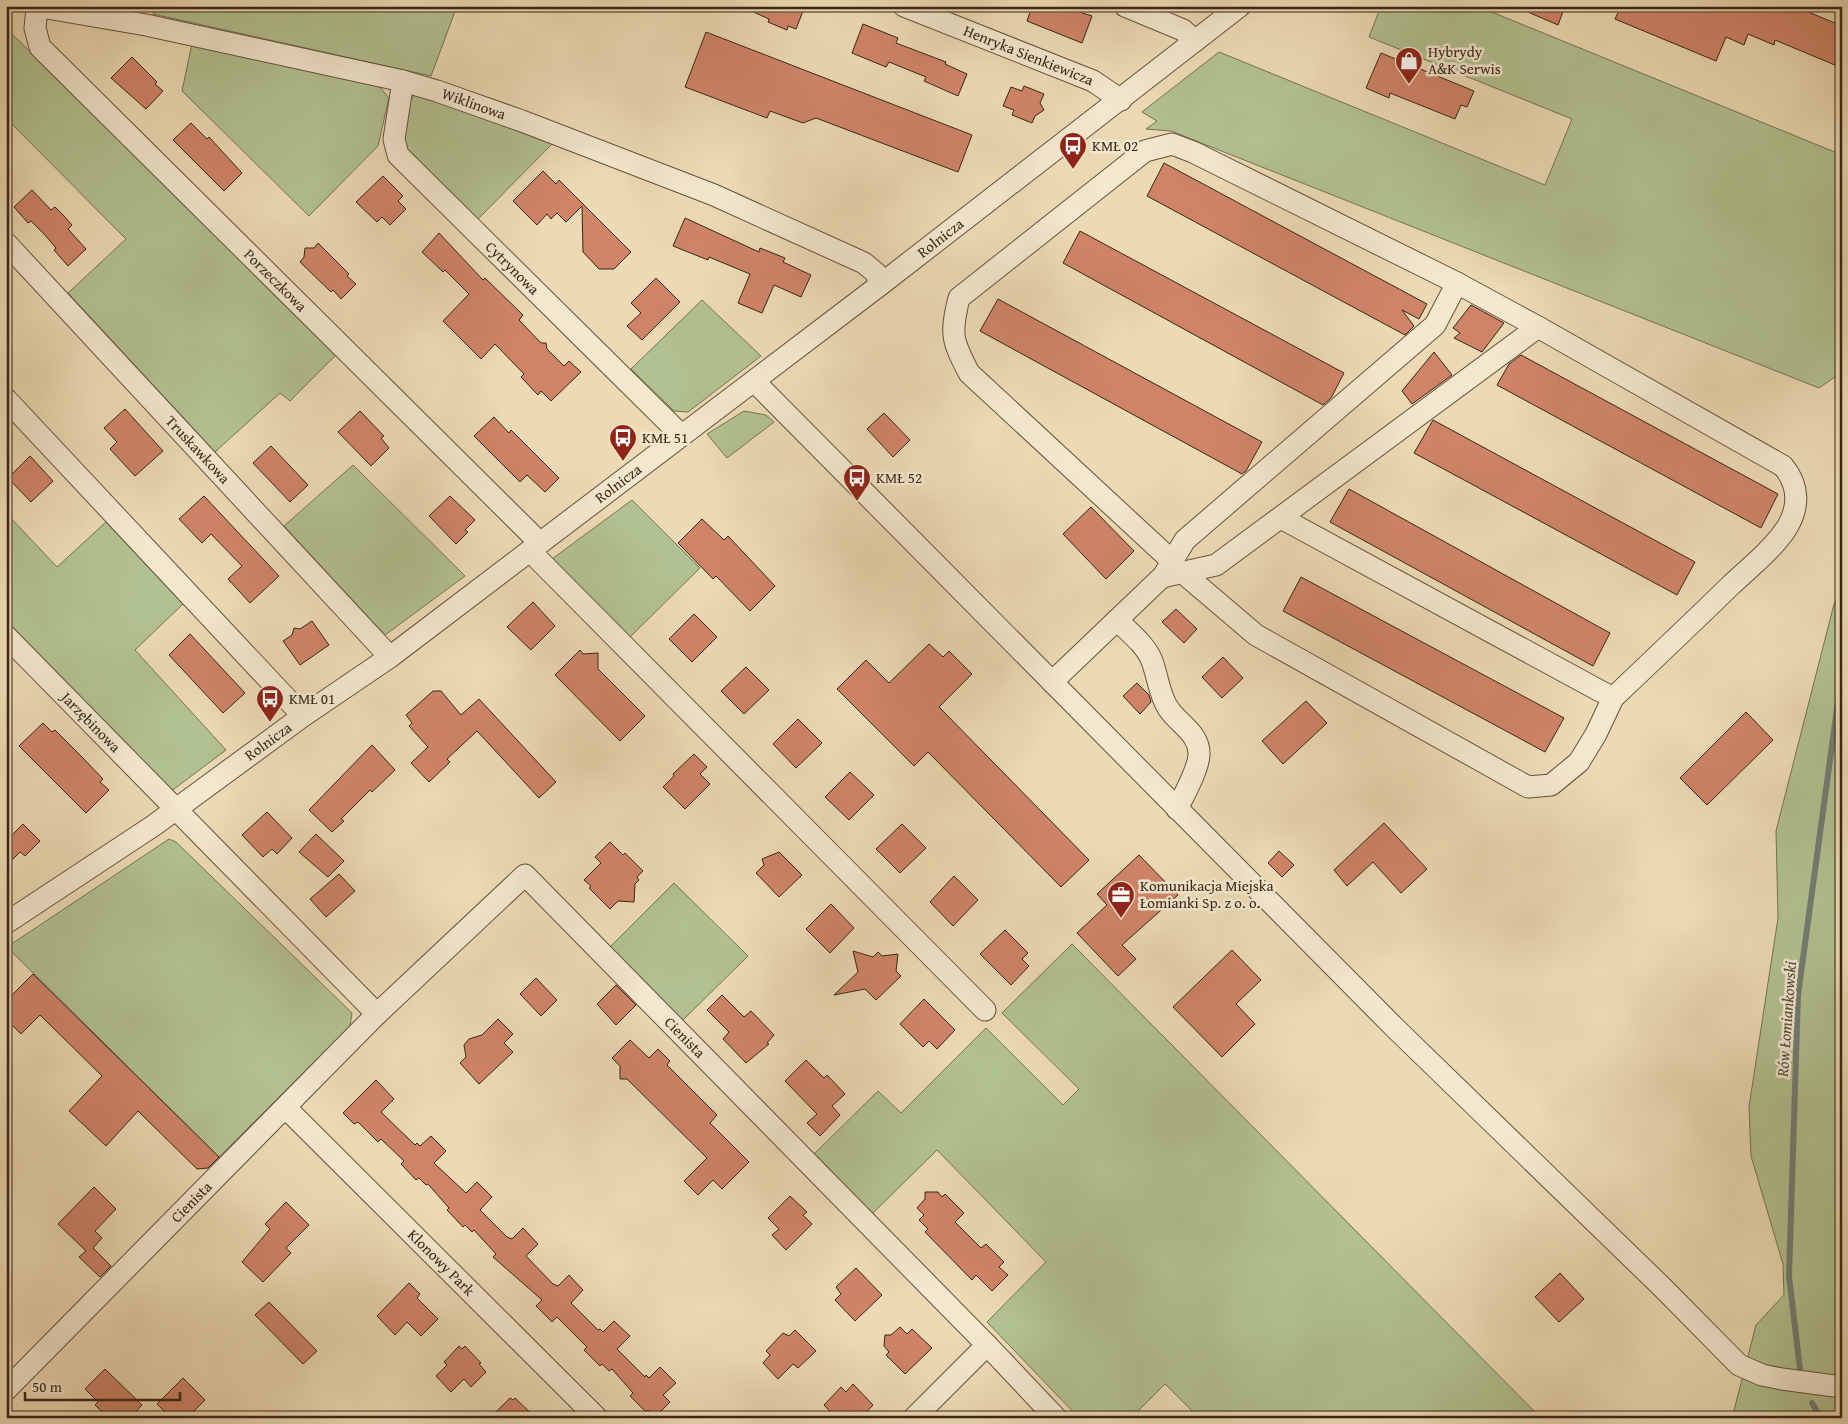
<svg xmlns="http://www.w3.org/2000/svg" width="1848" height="1424" font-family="'Gentium Book Plus',serif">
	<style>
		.green { fill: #b2c191; stroke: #767354 }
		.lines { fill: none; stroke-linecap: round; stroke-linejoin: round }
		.stream { stroke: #737e75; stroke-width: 6 }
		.building { fill: #cf8468; stroke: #392517 }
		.minor-casing { stroke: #66523e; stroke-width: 23 }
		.minor { stroke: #f3e7ce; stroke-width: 21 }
		.labels { text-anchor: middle; stroke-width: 5; stroke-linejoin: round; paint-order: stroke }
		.poi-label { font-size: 15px; fill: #392517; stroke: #f3e7ce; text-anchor: start }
		.street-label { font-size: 15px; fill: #392517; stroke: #f3e7ce }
		.water-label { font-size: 16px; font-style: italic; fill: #514a3e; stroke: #f3e7ce }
	</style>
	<rect width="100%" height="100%" fill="#ecdab4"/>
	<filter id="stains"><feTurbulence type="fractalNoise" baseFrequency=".004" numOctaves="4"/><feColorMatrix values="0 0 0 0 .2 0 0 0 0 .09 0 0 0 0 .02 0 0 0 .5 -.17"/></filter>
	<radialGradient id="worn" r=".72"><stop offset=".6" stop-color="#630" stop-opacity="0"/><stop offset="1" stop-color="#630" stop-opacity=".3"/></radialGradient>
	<path class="green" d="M156,6H457L431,76L153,14Z
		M1381,6H1477L1842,155V372L1819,388L1171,131L1146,129L1157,121L1142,112L1219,52L1545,185L1572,119L1369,37Z
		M6,28L337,354L290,401L280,393L215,452L68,293L126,239L6,118Z
		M192,44L379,86L389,98L378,146L309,216L182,91Z
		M416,93L552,144L478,219L401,143L409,102Z
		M702,300L761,356L688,412L674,411L631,369Z
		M744,411L766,415L774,422L727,458L707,434Z
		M353,465L465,576L385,635L284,526Z
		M632,500L700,568L629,638L552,559Z
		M6,513L57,567L106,522L183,604L135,650L226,750L170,792L6,622Z
		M1842,592V1418H1732L1756,1325L1784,1295L1783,1264L1751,1156L1749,1107L1778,918L1776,831L1834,604Z
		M169,839L176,842L352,1013L350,1026L219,1157L7,947Z
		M674,883L748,956L681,1022L608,949Z
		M1072,944L1541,1418H1199L1165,1384L1131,1418H1079L987,1322L1046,1262L937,1150L871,1215L813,1155L878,1091L901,1113L986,1028L1063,1105L1079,1089L1002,1013Z"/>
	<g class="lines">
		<path class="stream" d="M1800,1369L1789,1276L1798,995L1842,672
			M1812,1403L1821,1418"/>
	</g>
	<path class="building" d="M740,6H805L796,29L788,26L787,30L768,22L769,19Z
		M1032,6H1061L1092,16L1082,43L1027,21Z
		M1514,6H1565L1558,25Z
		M1621,6H1794L1842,26V68L1775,40L1774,45L1748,34L1744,45L1726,37L1716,61L1615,19Z
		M863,24L898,38L896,43L946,62L945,64L967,74L958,96L924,81L926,77L889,62L886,67L852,53Z
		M706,32L972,135L958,172L816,118L803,123L770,111L767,118L685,87Z
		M1381,53L1474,91L1467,107L1461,105L1455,119L1390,93L1389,98L1366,88Z
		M132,57L157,82L155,84L163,91L146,109L111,78Z
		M1024,86L1044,94L1040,103L1044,110L1035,116L1032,123L1012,115L1014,110L1003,106L1011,87L1022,91Z
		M191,123L207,139L209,137L242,173L224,191L173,140Z
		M1164,163L1427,304L1419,319L1402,310L1414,326L1405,335L1147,196Z
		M543,171L556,184L559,180L631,252L614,269H599L583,252L582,206L566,222L557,213L551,219L547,214L537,225L513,201Z
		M383,176L403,196L398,201L406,209L390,225L382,217L377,222L356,202Z
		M32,190L51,210L55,207L64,216L72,225L68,229L86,249L68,266L54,250L56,248L44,234L31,221L28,223L14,207Z
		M685,218L759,252L760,248L785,258L783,262L811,275L801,297L774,285L762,313L738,303L750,274L709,257L708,260L673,246Z
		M1080,231L1344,373L1331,398L1323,405L1063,263Z
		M439,233L483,280L485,278L523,315L519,320L541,343H546L547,349L564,366L569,361L581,372L551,401L541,391L538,395L521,377L524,374L495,344L481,359L443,321L469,294L445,270L443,272L422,252Z
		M318,243L349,274L347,276L356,284L341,299L333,290L331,292L300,262L304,257L305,248H314Z
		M656,278L680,302L642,340L627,326L641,313L631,303Z
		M998,299L1262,442L1246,471L1242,474L980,331Z
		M1471,305L1504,323L1482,352L1454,338L1460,333L1453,328Z
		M1434,352L1452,375L1412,404L1402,391Z
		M1521,355L1778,494L1761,528L1497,385L1509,364Z
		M125,409L163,451L135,476L110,449L117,442L104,428Z
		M360,411L384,436L381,438L389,448L371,466L338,432Z
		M884,413L910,440L893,457L867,429Z
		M494,417L509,433L511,430L559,478L545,492L527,475L520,482L474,436Z
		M1433,420L1695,562L1677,595L1414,453Z
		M271,446L308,485L290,502L253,463Z
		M30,456L53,481L31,502L8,478Z
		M1349,489L1610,633L1593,666L1330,522Z
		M204,496L279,576L250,603L228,579L242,566L211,534L202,543L179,519Z
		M450,496L475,520L465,530L468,532L456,544L429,516Z
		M1091,507L1134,551L1106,579L1063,534Z
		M702,519L724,540L728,536L775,586L750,611L716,576L713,579L678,543Z
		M1301,577L1564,718L1545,752L1283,611Z
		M533,602L555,626L531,650L507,627Z
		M1176,609L1197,629L1184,643L1162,622Z
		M694,614L717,637L692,662L669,639Z
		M312,621L329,645L300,665L283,641L292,635L294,628L300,629Z
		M190,634L245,693L223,713L169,655Z
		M929,644L943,657L949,651L972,674L939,707L1089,860L1061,887L928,752L914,766L837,689L866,660L889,683Z
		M580,650L583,654L598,653V669L645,716L620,741L555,675Z
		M1223,657L1243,678L1222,698L1202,677Z
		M746,667L769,690L744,714L721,691Z
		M1137,683L1149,695L1151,702L1140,714L1123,696Z
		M433,691H441L461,715L479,699L556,782L539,798L477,731L447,759L450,762L429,782L411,763L428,747L409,726L412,723L406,715Z
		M1306,701L1327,723L1283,764L1262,741Z
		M1746,712L1773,740L1707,805L1680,778Z
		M798,719L822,743L796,768L773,744Z
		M43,723L52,732L55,730L82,757L103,779L100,782L109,790L86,813L19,746Z
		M372,745L395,770L372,792L370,790L341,819L344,821L332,832L309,810Z
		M694,754L707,767L700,774L710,784L685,809L663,787L674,776L673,774Z
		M850,772L874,795L849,820L825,797Z
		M267,812L292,838L277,854L272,849L263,857L242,835Z
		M1384,823L1427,869L1401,893L1373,862L1347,886L1334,870Z
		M23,824L40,841L25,856L20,852L6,866V841Z
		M902,824L926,848L900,873L876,849Z
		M316,834L344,861L328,877L299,852Z
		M610,842L623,855L625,853L643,871L637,877L639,880L635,884L634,902L618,901L610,909L589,888L591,886L584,880L601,863L595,857Z
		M1279,851L1294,865L1282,877L1268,863Z
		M779,852L802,875L779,897L756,873L764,865L762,859Z
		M1139,855L1178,895L1122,945L1136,959L1118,976L1077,933L1107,905L1097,894Z
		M339,874L355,891L326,917L310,899Z
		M954,876L978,900L953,926L930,902Z
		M831,904L854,928L830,953L806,929Z
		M1005,930L1028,953L1022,959L1029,966L1011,985L980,954Z
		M1232,950L1261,980L1236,1004L1255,1024L1222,1057L1173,1007Z
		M853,951L873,957L878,952L882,956L898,954L896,971L901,976L876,1000L865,989L834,995L858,972Z
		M33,974L219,1157L208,1168L197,1169L138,1111L106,1146L69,1111L102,1076L40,1015L21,1034L6,1019V1001Z
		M536,978L557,1000L541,1016L520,994Z
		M616,985L636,1005L616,1025L597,1004Z
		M722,995L744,1017L751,1011L774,1035L767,1043L769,1044L746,1063L723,1039L729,1032L707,1010Z
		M924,999L955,1030L937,1049L929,1041L923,1047L900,1024Z
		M498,1019L513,1034L504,1043L513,1052L479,1084L460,1063L466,1057L464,1045L469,1039L482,1035Z
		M630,1040L649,1058L658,1049L670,1061L667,1065L717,1115L710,1123L749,1162L722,1189L713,1180L698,1195L684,1181L707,1158L627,1079H620V1066L612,1058Z
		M806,1060L824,1078L827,1075L845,1094L832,1106L840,1115L820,1136L807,1123L817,1114L785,1081Z
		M376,1080L394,1099L381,1112L415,1145L417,1143L420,1146L431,1136L446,1151L434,1163L466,1193L477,1182L492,1197L480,1210L507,1237L512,1239L523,1228L538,1244L526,1256L553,1284L558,1286L569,1275L583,1290L571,1303L598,1330L600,1329L603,1332L614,1321L630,1336L617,1349L645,1377L646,1375L649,1378L660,1367L676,1383L663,1395L670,1402L655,1417L648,1410L646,1412L630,1396L633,1393L612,1369L609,1371L602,1364L600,1366L584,1350L587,1347L557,1317L552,1322L536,1306L542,1300L493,1257L496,1254L474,1230L472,1232L465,1225L463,1227L447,1210L449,1208L428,1184L426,1185L419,1178L416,1180L401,1164L404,1161L381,1139L378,1142L358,1122L354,1124L343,1113Z
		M94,1187L116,1209L95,1231L102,1238L93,1248L111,1266L100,1277L79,1257L86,1251L58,1224Z
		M925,1192H938L942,1197L945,1194L964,1213L955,1222L981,1248L986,1244L1004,1262L999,1267L1008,1275L992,1291L976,1275L972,1280L925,1232L928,1229L919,1220L924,1215L917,1208L925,1199Z
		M790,1196L807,1212L803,1215L812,1224L786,1250L772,1235L779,1229L768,1218Z
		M286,1202L309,1225L286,1248L291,1253L263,1282L242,1262L270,1229L265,1224Z
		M856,1268L882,1295L855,1321L835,1300L841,1294L836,1287Z
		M1560,1273L1584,1299L1559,1322L1535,1297Z
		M409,1283L420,1294L417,1298L438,1319L421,1336L407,1322L395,1335L377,1316Z
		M269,1302L317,1351L303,1364L255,1315Z
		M900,1327L907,1334L912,1329L932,1348L905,1374L886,1355L889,1352L884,1346L885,1335H891Z
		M795,1330L816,1351L798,1368L793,1364L778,1379L763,1363L770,1355L766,1351L783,1333L789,1336Z
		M459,1346L462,1349L465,1346L481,1363L479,1364L486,1372L471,1387L464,1379L451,1392L436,1376L447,1365L444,1362Z
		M105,1369L142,1405L130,1418H109L95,1405L98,1402L85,1389Z
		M183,1378L205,1400L187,1418H171L157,1404Z
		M853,1384L873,1405L861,1418H836L824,1405L841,1387L846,1392Z
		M510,1398L513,1400L515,1398L536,1418H490Z"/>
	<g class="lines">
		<defs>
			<g id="minor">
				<path id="s1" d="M35,6L146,25L403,81L437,91L522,121L714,195L864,263L876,273L880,285"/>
				<path id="s2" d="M904,6L1093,81L1121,100"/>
				<path d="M1125,6L1183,30L1195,41"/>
				<path id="s3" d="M37,7L35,28L40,47L540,543"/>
				<path id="s4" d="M403,81L394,139L398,155L681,435"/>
				<path id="s5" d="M6,243L390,657"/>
				<path d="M754,381L1395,1028L1663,1288L1739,1365L1762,1375L1782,1379L1842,1387"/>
				<path d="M6,399L303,716"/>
				<path d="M530,551L985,1010"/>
				<path d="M1172,561L969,373C952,340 950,335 959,298L1145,151L1172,144L1193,152L1457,283"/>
				<path d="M1182,572L1256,635L1528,787L1551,785L1579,762L1596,734L1613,698"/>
				<path d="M1165,573L1185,540L1435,325L1457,283L1538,327"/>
				<path d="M1117,620C1129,632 1146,645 1152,661C1158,677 1159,694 1168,708C1178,724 1200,733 1199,755C1198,770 1184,795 1177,809"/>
				<path id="s6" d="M6,636L377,1014"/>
				<path d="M1052,682L1162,577L1216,565L1538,327L1783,466C1799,485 1800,507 1786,529C1772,550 1748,569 1730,586C1691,624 1652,661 1613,698L1281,518"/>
				<path id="s7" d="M6,923L153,826L303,716L390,657L880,285L1240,6"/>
				<path id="s8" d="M286,1108L597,1418"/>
				<path id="s9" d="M6,1390L377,1014L525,875L987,1345L1056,1418"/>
				<path d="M914,1418L987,1345"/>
			</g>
		</defs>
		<use href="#minor" class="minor-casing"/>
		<use href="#minor" class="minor"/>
	</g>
	<defs>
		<symbol id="shop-pin" viewBox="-11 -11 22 30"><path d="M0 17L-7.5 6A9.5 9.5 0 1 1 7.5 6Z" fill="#8f2418" stroke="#f3e7ce"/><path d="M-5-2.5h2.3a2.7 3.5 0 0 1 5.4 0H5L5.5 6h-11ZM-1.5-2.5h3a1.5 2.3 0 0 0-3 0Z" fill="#fff"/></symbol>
		<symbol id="bus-pin" viewBox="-11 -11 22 30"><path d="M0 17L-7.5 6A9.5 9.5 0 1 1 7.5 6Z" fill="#8f2418" stroke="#f3e7ce"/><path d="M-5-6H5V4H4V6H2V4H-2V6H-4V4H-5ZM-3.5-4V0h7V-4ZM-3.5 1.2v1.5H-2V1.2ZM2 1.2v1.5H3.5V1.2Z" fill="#fff"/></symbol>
		<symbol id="office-pin" viewBox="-11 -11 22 30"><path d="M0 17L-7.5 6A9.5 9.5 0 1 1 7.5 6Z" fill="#8f2418" stroke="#f3e7ce"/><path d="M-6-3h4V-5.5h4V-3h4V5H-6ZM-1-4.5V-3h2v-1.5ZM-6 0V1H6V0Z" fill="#fff"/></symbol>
	</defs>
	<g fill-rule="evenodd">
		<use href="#shop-pin" x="1393" y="45" width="32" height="43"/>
		<use href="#bus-pin" x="1057" y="130" width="32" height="43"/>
		<use href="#bus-pin" x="607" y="422" width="32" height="43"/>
		<use href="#bus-pin" x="841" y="462" width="32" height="43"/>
		<use href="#bus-pin" x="254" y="683" width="32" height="43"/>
		<use href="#office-pin" x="1105" y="879" width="32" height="43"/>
	</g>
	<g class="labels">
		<g class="poi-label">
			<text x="1428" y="57">Hybrydy<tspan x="1428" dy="17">A&amp;K Serwis</tspan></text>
			<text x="1092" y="151">KMŁ 02</text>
			<text x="642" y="443">KMŁ 51</text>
			<text x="876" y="483">KMŁ 52</text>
			<text x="289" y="704">KMŁ 01</text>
			<text x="1140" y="891">Komunikacja Miejska<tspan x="1140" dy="17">Łomianki Sp. z o. o.</tspan></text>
		</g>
		<g class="street-label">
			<text dy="5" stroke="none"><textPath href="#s2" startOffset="134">Henryka Sienkiewicza</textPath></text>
			<text dy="5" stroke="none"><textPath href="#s1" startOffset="450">Wiklinowa</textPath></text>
			<text dy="5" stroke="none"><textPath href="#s7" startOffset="1159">Rolnicza</textPath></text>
			<text dy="5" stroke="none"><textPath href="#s4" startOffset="236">Cytrynowa</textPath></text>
			<text dy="5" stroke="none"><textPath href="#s3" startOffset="372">Porzeczkowa</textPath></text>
			<text dy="5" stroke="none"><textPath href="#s5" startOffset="282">Truskawkowa</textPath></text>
			<text dy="5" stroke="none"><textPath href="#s7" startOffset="754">Rolnicza</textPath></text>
			<text dy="5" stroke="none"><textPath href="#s6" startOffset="121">Jarzębinowa</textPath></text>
			<text dy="5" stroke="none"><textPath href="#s7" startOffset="319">Rolnicza</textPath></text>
			<text dy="5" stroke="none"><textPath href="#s9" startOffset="959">Cienista</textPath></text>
			<text dy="5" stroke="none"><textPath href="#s9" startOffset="264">Cienista</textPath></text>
			<text dy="5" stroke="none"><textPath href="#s8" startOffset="219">Klonowy Park</textPath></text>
		</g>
		<g class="water-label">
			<text transform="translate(1786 1019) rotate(-86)" y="6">Rów Łomiankowski</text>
		</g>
	</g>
	<rect width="1848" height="1424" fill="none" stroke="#ecdab4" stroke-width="25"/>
	<rect x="8" y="8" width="1833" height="1409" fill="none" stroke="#392517" stroke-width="2.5"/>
	<rect x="12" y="12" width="1823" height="1399" fill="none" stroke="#392517"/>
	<path d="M25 1392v8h155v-8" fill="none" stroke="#392517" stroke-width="2.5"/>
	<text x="32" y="1392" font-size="15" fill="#392517" stroke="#f3e7ce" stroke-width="4" paint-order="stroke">50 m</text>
	<rect width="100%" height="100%" filter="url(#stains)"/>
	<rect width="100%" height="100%" fill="url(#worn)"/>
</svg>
